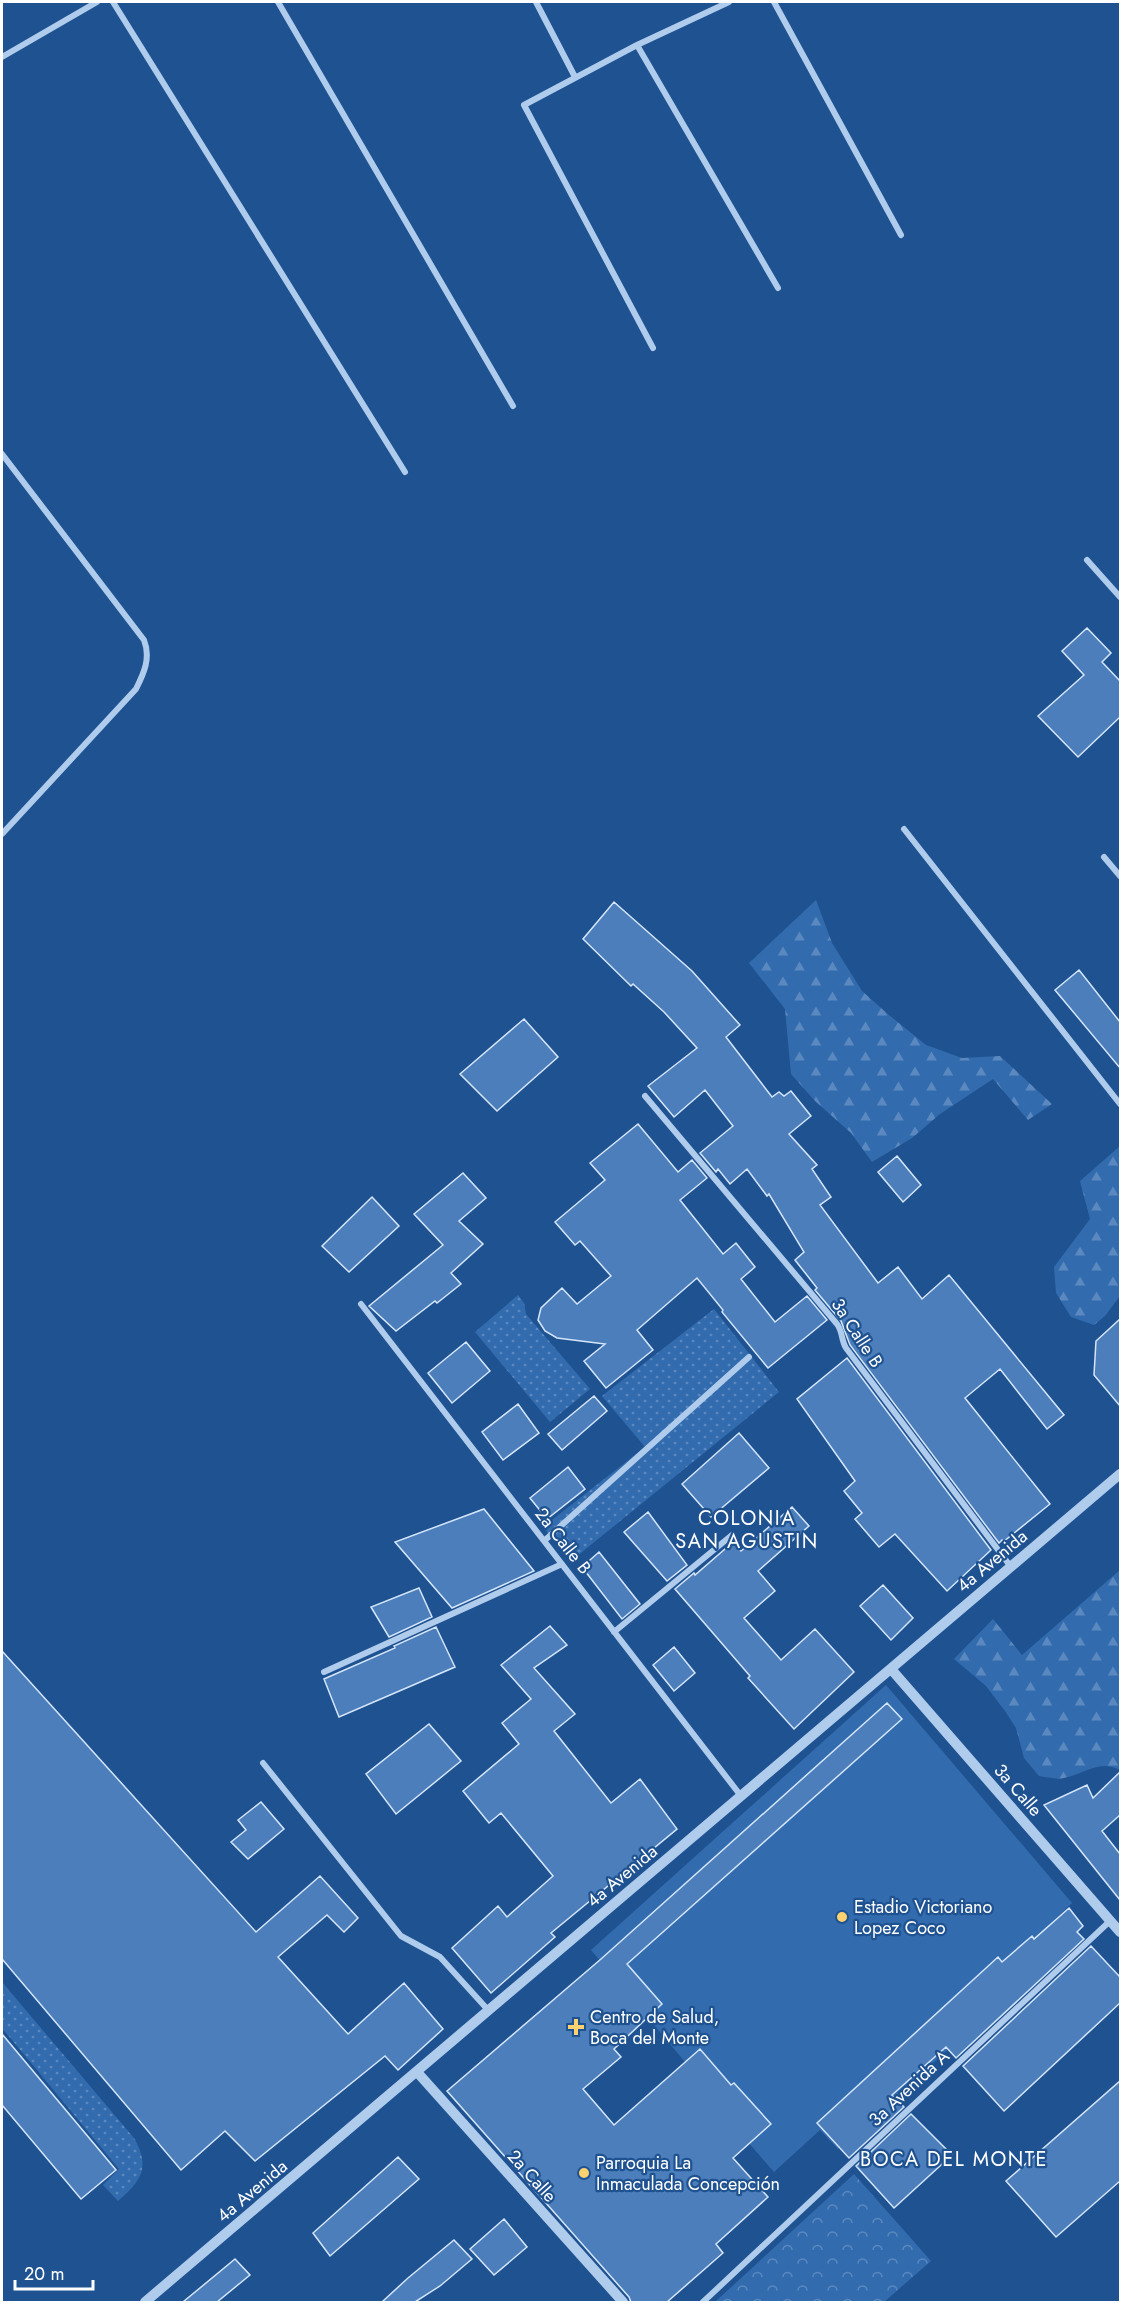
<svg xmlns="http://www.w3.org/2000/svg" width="1122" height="2304" font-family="Jost,sans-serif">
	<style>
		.grass { fill: url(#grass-dots) }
		.forest { fill: url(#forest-firs) }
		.park { fill: url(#park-crowns) }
		.garden { fill: #326caf }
		.building { fill: #4b7eba; stroke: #d5e6fa; stroke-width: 1.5 }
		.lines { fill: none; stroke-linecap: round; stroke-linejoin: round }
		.minor { stroke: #b0cced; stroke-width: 6 }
		.tertiary { stroke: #b0cced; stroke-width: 10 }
		.poi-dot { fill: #fcd16f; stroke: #1f5291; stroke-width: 2 }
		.labels { text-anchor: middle; stroke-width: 4.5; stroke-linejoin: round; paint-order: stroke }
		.street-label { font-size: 18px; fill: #fff; stroke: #1f5291 }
		.poi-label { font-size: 18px; fill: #fff; stroke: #1f5291; text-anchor: start }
		.neighbourhood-label { font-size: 20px; letter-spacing: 1.5px; fill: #fff; stroke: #1f5291 }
	</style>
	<defs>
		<pattern id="grass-dots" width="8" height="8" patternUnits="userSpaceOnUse" patternTransform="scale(1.5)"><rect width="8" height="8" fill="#326caf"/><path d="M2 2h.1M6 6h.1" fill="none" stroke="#5b89bf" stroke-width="1.8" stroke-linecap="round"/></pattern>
		<pattern id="forest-firs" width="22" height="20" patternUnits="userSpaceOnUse" patternTransform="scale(1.5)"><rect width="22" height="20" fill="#326caf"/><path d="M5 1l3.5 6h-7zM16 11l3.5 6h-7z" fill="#5b89bf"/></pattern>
		<pattern id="park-crowns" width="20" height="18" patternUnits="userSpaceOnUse" patternTransform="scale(1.5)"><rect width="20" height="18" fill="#326caf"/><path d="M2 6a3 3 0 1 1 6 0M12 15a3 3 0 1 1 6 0" fill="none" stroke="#5b89bf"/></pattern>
	</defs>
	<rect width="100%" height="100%" fill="#1f5291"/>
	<path class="grass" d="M518,1295L524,1303L526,1314L590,1389L550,1422L475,1332Z
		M714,1309L779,1392L571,1561L543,1527L645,1447L602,1396Z
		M2,1982L134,2138C151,2168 141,2181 118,2201L103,2185L119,2169L2,2028Z"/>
	<path class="forest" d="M816,900L832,943L862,991L889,1015L926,1045L962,1058L1000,1056L1052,1104L1028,1120L993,1079L940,1114L912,1138L872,1162L851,1133L815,1101L791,1074L785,1009L749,963Z
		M1120,1146V1296L1105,1316L1094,1325L1071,1317L1056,1293L1054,1267L1090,1219L1080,1181Z
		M1120,1570V1770C1098,1759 1086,1774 1064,1778C1056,1780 1047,1777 1039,1776L1024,1758L1016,1728L1005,1711L986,1686L954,1659L993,1619L1022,1655Z"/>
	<path class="park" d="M854,2174L931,2261L884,2302H715Z"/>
	<path class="garden" d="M886,1685L1072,1903L1043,1931L1059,1949L838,2149L820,2130L774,2172L714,2103L717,2100L591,1950Z"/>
	<path class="building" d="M1087,628L1111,653L1102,662L1120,681V717L1078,757L1038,716L1084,675L1062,651Z
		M614,902L692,971L740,1025L726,1037L772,1097L779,1092L784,1096L791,1091L811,1116L789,1134L817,1165L812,1169L831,1197L820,1205L878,1283L898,1267L922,1299L949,1275L1064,1415L1047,1429L1000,1369L965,1398L1050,1504L1003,1542L1002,1540L999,1543L850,1345L841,1321L815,1290L817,1288L795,1260L804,1252L769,1194L767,1196L747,1169L730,1184L718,1169L716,1172L700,1153L733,1126L705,1090L674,1117L648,1086L697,1048L664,1012L633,984L631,986L583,939Z
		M1079,970L1120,1022V1068L1055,990Z
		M524,1019L558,1057L497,1111L460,1074Z
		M638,1124L678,1172L692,1160L707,1178L680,1200L723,1254L736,1243L755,1267L741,1279L775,1322L807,1296L827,1320L768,1368L722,1312L723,1310L697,1278L637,1330L653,1350L606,1388L584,1361L605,1344L557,1338L545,1331L538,1320L541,1308L562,1288L577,1304L611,1276L580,1241L575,1245L555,1222L605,1180L590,1163Z
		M897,1156L921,1185L903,1202L878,1172Z
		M463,1173L486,1198L459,1221L483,1244L451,1273L461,1284L437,1303L435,1301L396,1331L369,1306L443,1245L414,1214Z
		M372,1197L399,1226L349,1272L322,1246Z
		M1120,1319V1406L1094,1375L1096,1341Z
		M466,1342L490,1371L452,1403L428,1373Z
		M847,1358L991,1550L947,1591L895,1534L879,1547L855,1519L862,1513L844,1491L855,1481L797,1399Z
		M594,1396L607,1411L562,1450L548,1434Z
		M518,1404L539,1433L503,1460L482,1432Z
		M739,1433L769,1468L711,1517L682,1484Z
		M568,1467L585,1489L547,1519L530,1498Z
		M792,1507L809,1526L758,1571L775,1591L744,1618L781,1660L815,1629L854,1672L794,1729L748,1678L750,1676L675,1589L694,1573L695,1575L733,1542L741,1551Z
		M484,1509L534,1571L452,1608L395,1542Z
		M648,1512L687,1565L667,1581L624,1532Z
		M599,1552L640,1604L622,1619L582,1567Z
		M883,1585L913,1618L891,1640L860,1606Z
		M419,1588L432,1617L389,1637L371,1607Z
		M550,1626L567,1645L534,1668L575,1714L554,1731L611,1803L640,1779L677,1829L551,1933L555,1937L491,1993L452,1948L498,1906L507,1917L553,1876L501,1813L489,1823L463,1791L519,1744L502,1723L531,1699L501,1665Z
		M436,1627L455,1667L339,1717L324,1679L395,1648L394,1646Z
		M674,1647L695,1673L674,1691L653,1665Z
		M2,1651L256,1932L320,1876L358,1918L344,1932L327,1915L278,1957L348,2034L404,1983L443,2029L398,2070L385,2056L255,2161L225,2131L181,2170L2,1959Z
		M887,1703L902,1719L627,1964L662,2004L614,2049L621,2057L583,2089L614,2125L700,2049L731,2085L734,2083L771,2124L733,2158L768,2197L716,2244L723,2253L667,2302H631L629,2297L447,2091L601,1959Z
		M429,1724L461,1761L396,1814L366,1774Z
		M1120,1772V1815L1102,1831L1120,1854V1900L1044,1805L1087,1785L1093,1798Z
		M261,1802L284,1829L248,1859L231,1842L246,1830L238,1820Z
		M1069,1908L1083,1926L1077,1932L1084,1939L956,2058L946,2047L892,2095L904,2107L849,2158L817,2123L998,1957L1002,1962L1032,1936L1034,1939Z
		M1091,1946L1120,1977V2003L1004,2111L963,2066Z
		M2,2034L116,2170L81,2199L2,2105Z
		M1120,2081V2181L1056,2237L1006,2181Z
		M911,2114L952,2155L894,2208L856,2166Z
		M398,2157L419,2179L330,2256L313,2233Z
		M504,2219L527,2247L494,2275L470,2249Z
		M454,2240L472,2259L440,2286L415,2302H382L408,2278Z
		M235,2259L250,2275L217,2302H183Z"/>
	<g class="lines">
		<path class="minor" d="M113,2L405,472
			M278,2L513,406
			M536,2L575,77
			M774,2L901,235
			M637,45L778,288
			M2,57L97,2
			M653,348L524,105L637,45L729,2
			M2,454L144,640C151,658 144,673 136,689L2,834
			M1087,560L1120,597
			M904,829L1120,1104
			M1104,857L1120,876
			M645,1096L837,1324C843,1332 841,1340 846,1348L1011,1567
			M361,1304L741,1796
			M544,1541L749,1357
			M614,1632L732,1535
			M324,1672L562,1564
			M263,1763L401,1936L440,1957L489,2011
			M703,2302L1110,1921"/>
		<path class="tertiary" d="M891,1669L1120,1932
			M417,2072L623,2302
			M145,2302L1120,1474"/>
	</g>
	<g class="poi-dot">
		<circle cx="842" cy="1917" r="6"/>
		<path d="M573 2018h6v6h6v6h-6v6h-6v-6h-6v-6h6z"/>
		<circle cx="584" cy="2173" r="6"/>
	</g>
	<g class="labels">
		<g class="street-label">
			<text transform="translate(857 1333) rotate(57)" y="6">3a Calle B</text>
			<text transform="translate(563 1541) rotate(52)" y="6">2a Calle B</text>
			<text transform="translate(992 1561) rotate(-40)" y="6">4a Avenida</text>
			<text transform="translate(1018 1790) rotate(49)" y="6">3a Calle</text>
			<text transform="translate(622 1876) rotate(-40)" y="6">4a Avenida</text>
			<text transform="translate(909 2088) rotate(-43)" y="6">3a Avenida A</text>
			<text transform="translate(532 2176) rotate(48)" y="6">2a Calle</text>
			<text transform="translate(252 2191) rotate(-40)" y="6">4a Avenida</text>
		</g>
		<g class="poi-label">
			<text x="854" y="1913">Estadio Victoriano<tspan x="854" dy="21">Lopez Coco</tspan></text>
			<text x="590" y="2023">Centro de Salud,<tspan x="590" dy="21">Boca del Monte</tspan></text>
			<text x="596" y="2169">Parroquia La<tspan x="596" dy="21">Inmaculada Concepción</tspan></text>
		</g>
		<g class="neighbourhood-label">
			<text x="747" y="1525">COLONIA<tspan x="747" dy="23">SAN AGUSTIN</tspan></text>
			<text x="954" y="2166">BOCA DEL MONTE</text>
		</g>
	</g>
	<rect width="1122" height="2304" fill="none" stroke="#ffffff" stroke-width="6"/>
	<path d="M15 2280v9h78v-9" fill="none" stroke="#ffffff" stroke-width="3"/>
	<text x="24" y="2280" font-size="18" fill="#ffffff" stroke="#1f5291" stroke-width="4.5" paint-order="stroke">20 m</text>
</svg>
